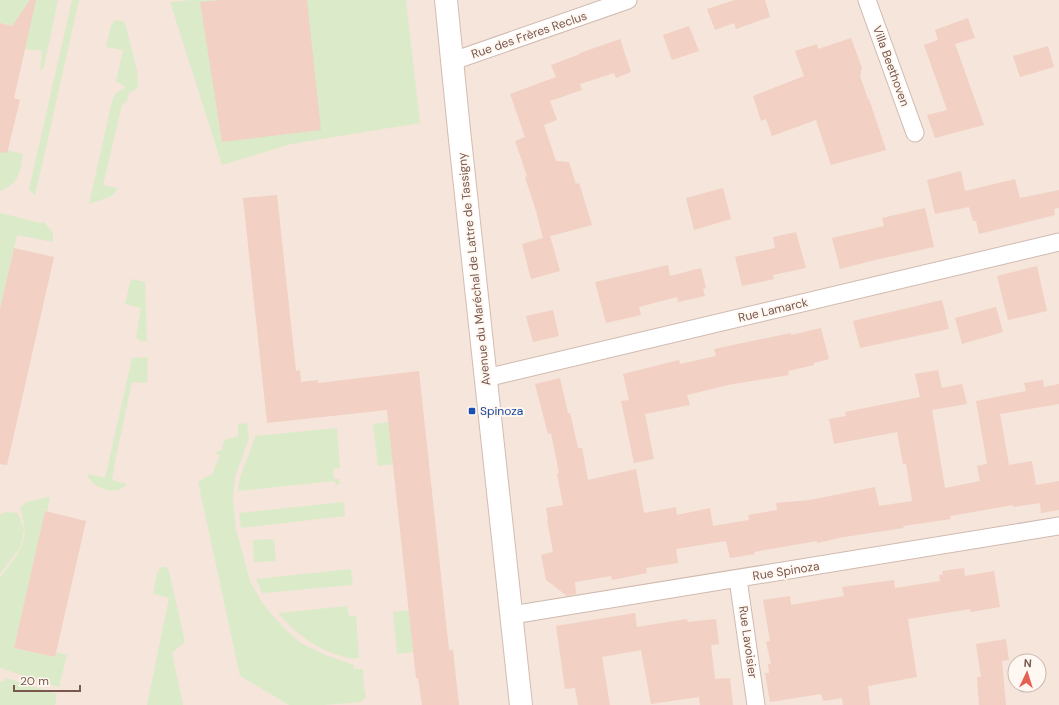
<svg xmlns="http://www.w3.org/2000/svg" width="1059" height="705" font-family="'DM Sans',sans-serif">
	<style>
		.residential { fill: #f5e5da; fill-rule: evenodd }
		.green { fill: #dbebc9 }
		.building { fill: #f2d0c3 }
		.lines { fill: none; stroke-linecap: round; stroke-linejoin: round }
		.street-casing { stroke: #d0bab0; stroke-width: 19 }
		.secondary-casing { stroke: #d5bcb0; stroke-width: 24 }
		.street { stroke: #fff; stroke-width: 17 }
		.secondary { stroke: #fff; stroke-width: 22 }
		.transit-dot { fill: #1a4fb4; stroke: #fff8f2; stroke-width: 1.5 }
		.labels { text-anchor: middle; stroke-width: 4; stroke-linejoin: round; paint-order: stroke }
		.street-label { font-size: 12px; fill: #79584d; stroke: #fff8f2 }
		.transit-label { font-size: 12px; fill: #164399; stroke: #fff8f2; text-anchor: start }
	</style>
	<rect width="100%" height="100%" fill="#fdf4eb"/>
	<path class="residential" d="M0,0H1059V705H0ZM1015,661H1039V685H1015Z"/>
	<path class="green" d="M0,0H58L44,67L40,71L42,51L25,49L29,30L0,23Z
		M72,0H79L35,196L29,189Z
		M192,0H406L420,123L291,144L222,165L170,2Z
		M117,20L122,21L125,23L137,70L138,88L129,93L127,101L122,105L103,185L118,188L112,196L89,204L112,101L115,94L126,87L116,81L123,50L106,47L111,26L114,21Z
		M0,148L23,154C20,172 19,184 0,191Z
		M0,213L41,223L44,222L53,233V242L17,235L0,309Z
		M131,279L145,282L147,341H140L136,337L141,308L125,304Z
		M148,357L147,383L132,382L116,457L112,480L127,484C118,497 90,488 87,474L105,478L132,358Z
		M389,422L393,464L378,466L373,424Z
		M247,423L249,439L235,477L233,499L236,529L250,581L261,601L271,614L289,633L302,644L328,656L354,665V669H363L364,688L366,697L361,702L324,705H289L240,676L198,482L212,474L220,455L214,453L222,450L224,440L238,436V424Z
		M337,428L340,468L333,469L334,479H339L340,484L336,485L334,481L238,491C239,472 250,455 255,436Z
		M49,497L50,498L47,512H45L14,648L55,657L56,652L67,655L59,687L0,668V577L3,574C23,546 30,542 20,507L27,502Z
		M344,502L345,516L241,528L239,513Z
		M7,512L18,513L24,529L21,546L0,574V514Z
		M274,539L276,561L254,562L253,540Z
		M161,567H166L169,571L185,642L172,653L183,705H147L169,598L153,594L157,573Z
		M351,569L353,585L262,593L256,579Z
		M347,606L349,617L356,616L359,657C353,660 347,658 341,656C316,649 295,633 278,613Z
		M409,610L414,652L397,654L393,612Z
		M6,678L57,694L55,705H0V681L4,682Z"/>
	<path class="building" d="M30,0H36L14,98L20,100L7,153L0,152V23L12,26Z
		M221,0H307L321,130L222,142L200,2Z
		M735,0H765L770,17L736,29L734,23L715,30L707,9Z
		M968,18L975,38L955,44L984,125L935,138L927,115L947,110L924,45L938,40L935,30Z
		M689,26L699,51L672,60L663,35Z
		M851,38L862,68L860,76L868,99H869L886,150L831,165L816,120L772,136L766,119L761,121L753,96L804,76L795,51L817,44L818,49Z
		M620,39L631,72L616,78L614,73L580,84L582,90L550,101L557,120L544,125L556,161L569,162L576,184L579,183L592,225L543,238L536,211L525,177L527,176L515,141L525,137L510,94L556,77L551,65L580,54V53Z
		M1048,46L1054,67L1020,77L1013,56Z
		M961,171L965,191L1015,179L1020,198L1059,190V208L1054,209L1055,215L979,234L976,221H973L969,207L935,214L927,180Z
		M723,188L731,219L694,230L686,198Z
		M277,195L296,371L300,370L301,382L318,380V383L419,371L449,650H453L459,705H422L418,678H416L387,410L267,423L243,198Z
		M925,208L934,247L875,260L840,269L832,238L884,226L882,218Z
		M796,232L806,268L773,275L774,279L742,286L735,257L775,248L773,237Z
		M550,236L560,271L531,279L522,244Z
		M14,248L54,257L7,465L0,464V309Z
		M668,265L670,276L701,268L706,288L703,289L705,296L678,302L677,297L639,307L641,315L606,323L595,282Z
		M1037,266L1047,311L1008,320L997,276Z
		M942,300L949,329L860,348L853,321Z
		M996,307L1003,332L962,344L955,318Z
		M553,310L559,336L533,342L526,316Z
		M821,328L829,359L814,363V365L788,371L789,375L728,385L687,395L690,405L645,414L654,459L634,463L621,401L629,400L623,374L679,360L680,364L716,356L714,349L791,333V335Z
		M938,370L942,388L962,384L967,404L932,410L945,488L980,481L977,466L987,464L976,401L1026,391L1024,383L1043,380L1044,387L1059,384V404L1000,414L1009,465L1032,461L1036,485L1059,481V510L1041,513L1040,503L1013,507V505L950,516L951,519L903,526L904,528L844,537L817,543V541L754,552L755,554L730,558L726,541L676,549L678,563L646,568L647,573L612,580L611,576L575,582L576,594L567,596L546,580L541,555L553,552L547,520H548L546,508L563,505L557,474L559,473L551,433L548,434L535,384L560,378L568,413H570L578,448H582L588,480L636,469L644,513L676,507L677,515L710,508L713,526L749,520L748,515L777,510L776,503L810,500L875,487L879,506L912,501L906,464H903L897,432L834,444L829,419L846,416L845,412L920,397L915,374Z
		M45,511L86,521L55,657L14,648Z
		M964,568L965,576L994,571L1000,607L971,612L970,609L908,619L917,677L868,686L870,705H843L842,698L823,701L821,694L770,702L765,673H769L768,664H771L766,642L770,641L763,600L790,596L791,605L844,596L842,587L894,580L895,588L940,581L939,575H943L942,571Z
		M635,613L637,627L687,619L688,622L716,619L719,644L711,645L715,679L730,678L733,705H700L699,697L651,704L641,650L602,657L610,705H578L575,688L565,689L556,626Z
		M1006,639L1009,660L1002,661L1006,705H979L977,677H981L976,644Z"/>
	<g class="lines">
		<defs>
			<path id="street" d="M867,0L915,133
				M453,61L628,0
				M486,378L1059,242
				M738,579L756,705
				M512,615L1059,526"/>
			<path id="secondary" d="M446,0L459,130L521,705"/>
		</defs>
		<use href="#street" class="street-casing"/>
		<use href="#secondary" class="secondary-casing"/>
		<use href="#street" class="street"/>
		<use href="#secondary" class="secondary"/>
	</g>
	<rect class="transit-dot" x="468" y="407" width="8" height="8" rx="2"/>
	<g class="labels">
		<g class="street-label">
			<text transform="translate(529 35) rotate(-19)" y="4">Rue des Frères Reclus</text>
			<text transform="translate(891 66) rotate(70)" y="4">Villa Beethoven</text>
			<text transform="translate(474 269) rotate(-96)" y="4">Avenue du Maréchal de Lattre de Tassigny</text>
			<text transform="translate(773 310) rotate(-13)" y="4">Rue Lamarck</text>
			<text transform="translate(786 571) rotate(-9)" y="4">Rue Spinoza</text>
			<text transform="translate(748 642) rotate(82)" y="4">Rue Lavoisier</text>
		</g>
		<g class="transit-label">
			<text x="480" y="415">Spinoza</text>
		</g>
	</g>
	<g transform="translate(1027 673) rotate(4)"><circle r="19" fill="#fff8f2" stroke="#c9b8b0"/>
	<path d="M0-3L7 15L0 10L-7 15Z" fill="#e56152"/>
	<text y="-6" font-size="11" font-weight="bold" text-anchor="middle" fill="#79584d">N</text>
	</g>
	<path d="M14 685v6h66v-6" fill="none" stroke="#79584d" stroke-width="2"/>
	<text x="20" y="685" font-size="12" fill="#79584d" stroke="#fff8f2" stroke-width="3" paint-order="stroke">20 m</text>
</svg>
